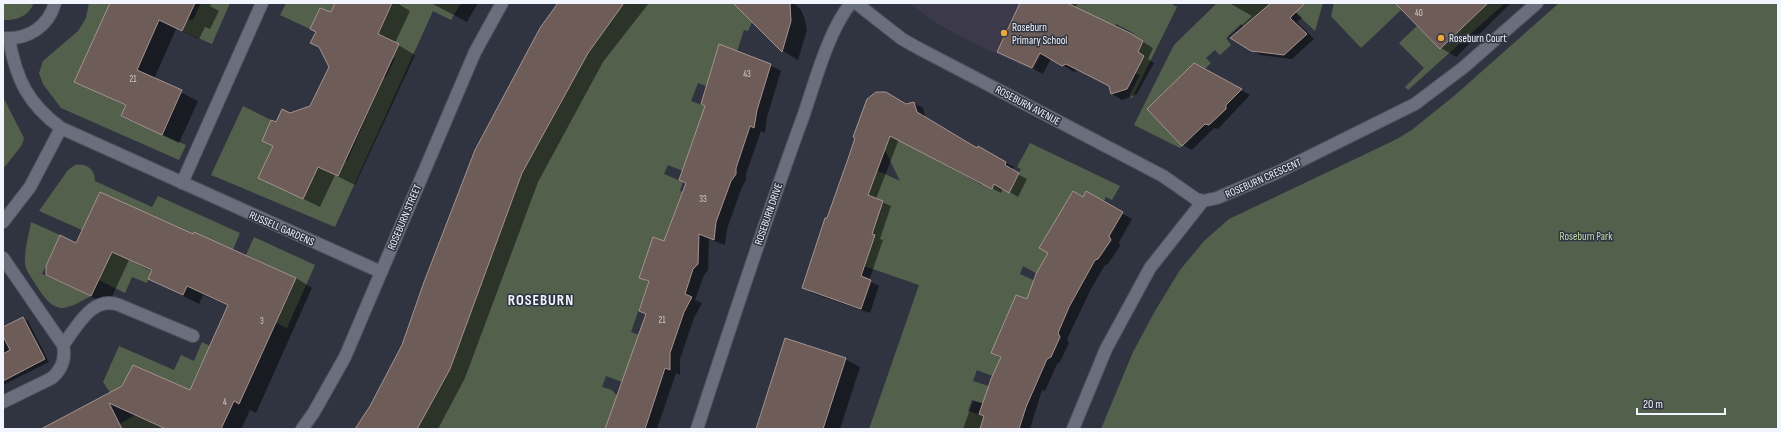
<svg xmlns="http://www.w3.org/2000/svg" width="1781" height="432" font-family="'Sofia Sans Condensed',sans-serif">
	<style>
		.education { fill: #3c394b }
		.green { fill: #53614c }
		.shadow { fill: #0007 }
		.building { fill: #6d5c58; stroke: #a69390 }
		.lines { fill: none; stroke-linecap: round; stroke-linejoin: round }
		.minor-casing { stroke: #51545f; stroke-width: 14 }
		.tertiary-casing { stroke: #51545f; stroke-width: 14 }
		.minor { stroke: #6a6f7d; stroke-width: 12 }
		.tertiary { stroke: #6a6f7d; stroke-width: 12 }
		.poi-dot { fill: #eda83c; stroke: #303440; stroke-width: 1.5 }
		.labels { text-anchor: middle; stroke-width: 3; stroke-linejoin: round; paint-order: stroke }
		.number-label { font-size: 9px; fill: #d1cfd4 }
		.poi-label { font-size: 11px; fill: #f2f5fd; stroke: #303440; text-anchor: start }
		.street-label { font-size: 11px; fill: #f2f5fd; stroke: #303440 }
		.park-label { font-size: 11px; fill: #bfddae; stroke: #303440 }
		.district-label { font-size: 15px; font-weight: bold; letter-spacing: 1px; fill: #f2f5fd; stroke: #303440 }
	</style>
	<rect width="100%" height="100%" fill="#303440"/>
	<path class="education" d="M909,3H1067L1034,71L973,43L938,24Z"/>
	<path class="green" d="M3,3H34C28,16 17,21 3,20Z
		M89,3H110L75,82L126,105L121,117L186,145L179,160L61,108L43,84L39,73L43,61L78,31L86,18Z
		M201,3H230L212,44L182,31L188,19L193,20Z
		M286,3H335L331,12L320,8L310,29L280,15Z
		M392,3H461L451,20L433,11L335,227L211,175L243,106L271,120L262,141L318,167L347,161L384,77H386L395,58L393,57L399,44L378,34Z
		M624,3H733L752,22L748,31L744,30L737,51L719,45L711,70L740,81L710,77L706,86L698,83L691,101L718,111C690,138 688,136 695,176L668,165L664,174L683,182L680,191L682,192L671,224L668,243L653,238L639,277L649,281L631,332L639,335L622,382L606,376L602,387L612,390L617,396L614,429L606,426L605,429H417L452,362L522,173L588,53Z
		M1067,3H1170L1177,7L1132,98L1129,96L1140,75L1135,73L1138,52L1143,41L1134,36L1135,34L1116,24L1106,41L1043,52Z
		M1217,3L1269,4L1266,8L1268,10L1246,30L1241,24L1226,38L1231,45L1220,55L1215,50L1206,58L1211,63L1155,117L1183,146L1180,148L1134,125L1174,45Z
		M1285,3H1323L1315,31Z
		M1334,3H1395L1401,10L1361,48L1331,16Z
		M1488,3H1505L1408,90L1405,87L1424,68L1399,43L1417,26L1440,49L1468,23L1463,17Z
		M1559,3H1778V429H1101L1133,352L1155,311L1180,270L1204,241L1229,219L1397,139L1413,129L1454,96Z
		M3,97L24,138L22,145L3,169Z
		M887,131L903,142L982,185L983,184L992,189L994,184L1008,193L1021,169L1017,167L1030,143L1120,186L1112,200L1106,197L1104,201L1086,192L1083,197L1072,191L1067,201L1081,209L1044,260L1075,295L1023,266L1020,274L1055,290L1030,292L1027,299L1016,295L991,353L1001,357L998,364L1017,372L1015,378L1035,386L1033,392L977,370L973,381L1029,399L985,397L983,403L972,400L968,411L984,416L980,429H869L919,285L815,249L818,238L871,244L875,235L860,229L879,214L883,201L868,195L876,170L900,181L884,148Z
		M75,165C86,163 95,169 95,181L152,207L158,196L240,233L232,252L100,192L82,230L39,211L68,170Z
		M31,222L60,235L42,274L91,296C62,312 55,315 36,285C32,278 25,270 25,263C24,250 29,235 31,222Z
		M254,237L315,265L287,328L276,323L296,278L246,255Z
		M104,242L152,270L147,283L132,277L125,293L99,280L109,258Z
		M202,342L210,346L193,382L201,395L133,365L115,400L103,382L119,346L174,370L181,355L194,361Z
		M135,415L166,429H122L120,424Z"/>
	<path class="shadow" d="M111,3H212L210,6L219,11L210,29L205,27L199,39L176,29L154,79L198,101L179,143L122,116L127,106L76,82Z
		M336,3H397L410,11L395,43L415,55L355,185L335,175L320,207L259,177L274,147L263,140L277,123L290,114L311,107L330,67L321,48L312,43Z
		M431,3H478L467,22Z
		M559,3H649L603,62L538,182L465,378L438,429H356L371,406L403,345Z
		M749,3H794L801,10L804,17L807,30L798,60L783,51L742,10Z
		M1022,3H1078L1075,8L1134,36L1153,48L1148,59L1154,63L1137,94L1122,100L1112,94L1110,86L1077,70L1074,72L1051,58L1043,74L998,51Z
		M1229,3H1287L1302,18L1297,22L1314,39L1292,59L1260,55L1229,37L1252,16Z
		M1397,3H1511L1456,57L1441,48Z
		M770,65L781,71L767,117L765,133L761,131L746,174V180L742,187L727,229L725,245L709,239L708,270L704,275L695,300L702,303L694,318L680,359V375L676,373L657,429H606L647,315L640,311L650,283L640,277L665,243L686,184L680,180Z
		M1194,65L1250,95L1218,129L1214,128L1192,150L1183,145Z
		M914,103L923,108L925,117L978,149V147L1014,167L1012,171L1027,179L1018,197L1003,188L1001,193L899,139L876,199L891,206L880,239L883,240L869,281L879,286L870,313L812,293L804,288L828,219L906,105Z
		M1087,193L1132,219L1119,242L1120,246L1108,264L1105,265L1091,289L1067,339L1069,343L1060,362L1057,364L1045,391L1042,390L1030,429H963L973,401L983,404L1001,358L992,353L1027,300Z
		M194,236L296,278L312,288L256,413L250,410L241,429H42L123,386L190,392L229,306L203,295L199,304L150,279L153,272L129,260L108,305L47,275L77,244Z
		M23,318L28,321L49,362L3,385V328Z
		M845,359L860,367L840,429H757Z"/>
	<path class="building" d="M110,3H195L182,31L159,20L137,70L182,90L162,135L121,116L126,105L74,82Z
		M335,3H392L378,34L399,44L338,176L318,167L303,199L258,178L273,146L262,141L271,120L276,122L282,109L290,113L310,106L329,67L319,47L310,43L316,32L310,29L320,8L331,12Z
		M558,3H624L588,53L522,173L450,369L417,429H355L370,406L402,345L424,282L475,150L540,28Z
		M733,3H790L791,21L782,52Z
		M1020,3H1067L1134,35V36L1143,41L1138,52L1144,56L1127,89L1111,94L1109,86L1066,64L1062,66L1040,53L1032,68L997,52Z
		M1271,3H1305L1290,18L1307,34L1284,55L1251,51L1230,38Z
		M1395,3H1488L1440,49Z
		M719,44L771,64L757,110L754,128L750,126L736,168V174L731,181L716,222L714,240L699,234L698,264L693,269L685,294L692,297L684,312L670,353V370L665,368L645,429H605L646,314L639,311L649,281L639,278L653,237L664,241L686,183L679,180L705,106L701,104Z
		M1194,63L1242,89L1226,105V109L1209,125L1205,124L1182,146L1147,109Z
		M876,92H886L906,104L914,102L917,112L977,148L978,146L1006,162L1005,165L1019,173L1009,193L994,184L992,189L890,136L868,195L883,201L872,234L875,235L861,276L871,280L861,309L802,288L825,218H827L848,159L855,138L853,137L867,99Z
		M1073,191L1083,197L1086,191L1123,212L1109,236L1111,240L1098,259L1095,260L1069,307L1058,333L1060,337L1051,357L1047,359L1026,407L1019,429H980L984,416L979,414L991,379L1001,357L991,353L1016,295L1027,299L1036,274L1048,253L1039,248Z
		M100,192L193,234L194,232L296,278L239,404L234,401L221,429H166L109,403L122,429H41L122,386L133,365L190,390L228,305L187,286L183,295L148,279L152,270L112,252L91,296L46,275V266L60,235L76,243Z
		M23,317L45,359L3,381V354L10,350L3,336V327Z
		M785,338L846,358L823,429H756Z"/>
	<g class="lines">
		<defs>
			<path id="minor" d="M856,3L902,39L918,48L1163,176L1196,199L1203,201L1217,198L1276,173L1415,104L1464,67L1537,3
				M3,38C28,40 48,27 55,3
				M9,39C16,79 28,104 61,128L381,272
				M182,183L262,3
				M3,222L30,187L61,128
				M3,258L63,345
				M3,402L52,378C62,369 66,358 63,345C77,327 92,295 119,305L193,336
				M697,429C731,325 765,220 803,117C815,83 828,31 851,3
				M1073,429L1106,349L1150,268L1203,201"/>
			<path id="tertiary" d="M302,429L314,412L345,357L475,52L502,3"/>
		</defs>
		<use href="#minor" class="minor-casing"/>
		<use href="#tertiary" class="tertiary-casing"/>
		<use href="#minor" class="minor"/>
		<use href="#tertiary" class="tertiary"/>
	</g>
	<g class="poi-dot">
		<circle cx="1004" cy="33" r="4"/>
		<circle cx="1441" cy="38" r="4"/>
	</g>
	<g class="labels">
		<g class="number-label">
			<text x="1419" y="16">40</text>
			<text x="747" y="77">43</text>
			<text x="133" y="82">21</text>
			<text x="703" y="202">33</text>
			<text x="662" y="323">21</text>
			<text x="262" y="324">3</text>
			<text x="225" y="405">4</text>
		</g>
		<g class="poi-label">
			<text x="1012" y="31">Roseburn<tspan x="1012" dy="13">Primary School</tspan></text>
			<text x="1449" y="42">Roseburn Court</text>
		</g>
		<g class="street-label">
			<text transform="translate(1028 105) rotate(28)" y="4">ROSEBURN AVENUE</text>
			<text transform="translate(1263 178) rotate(-24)" y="4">ROSEBURN CRESCENT</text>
			<text transform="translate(768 214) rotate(-71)" y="4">ROSEBURN DRIVE</text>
			<text transform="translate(404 217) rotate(-67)" y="4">ROSEBURN STREET</text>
			<text transform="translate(282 228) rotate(24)" y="4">RUSSELL GARDENS</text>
		</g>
		<g class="park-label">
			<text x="1586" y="240">Roseburn Park</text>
		</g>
		<g class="district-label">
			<text x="541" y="305">ROSEBURN</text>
		</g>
	</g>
	<rect width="1781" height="432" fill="none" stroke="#f2f5fd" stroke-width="8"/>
	<path d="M1637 408v6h88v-6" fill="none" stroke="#f2f5fd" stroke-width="2"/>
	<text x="1643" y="408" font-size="12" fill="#f2f5fd" stroke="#303440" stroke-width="3" paint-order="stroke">20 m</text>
</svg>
